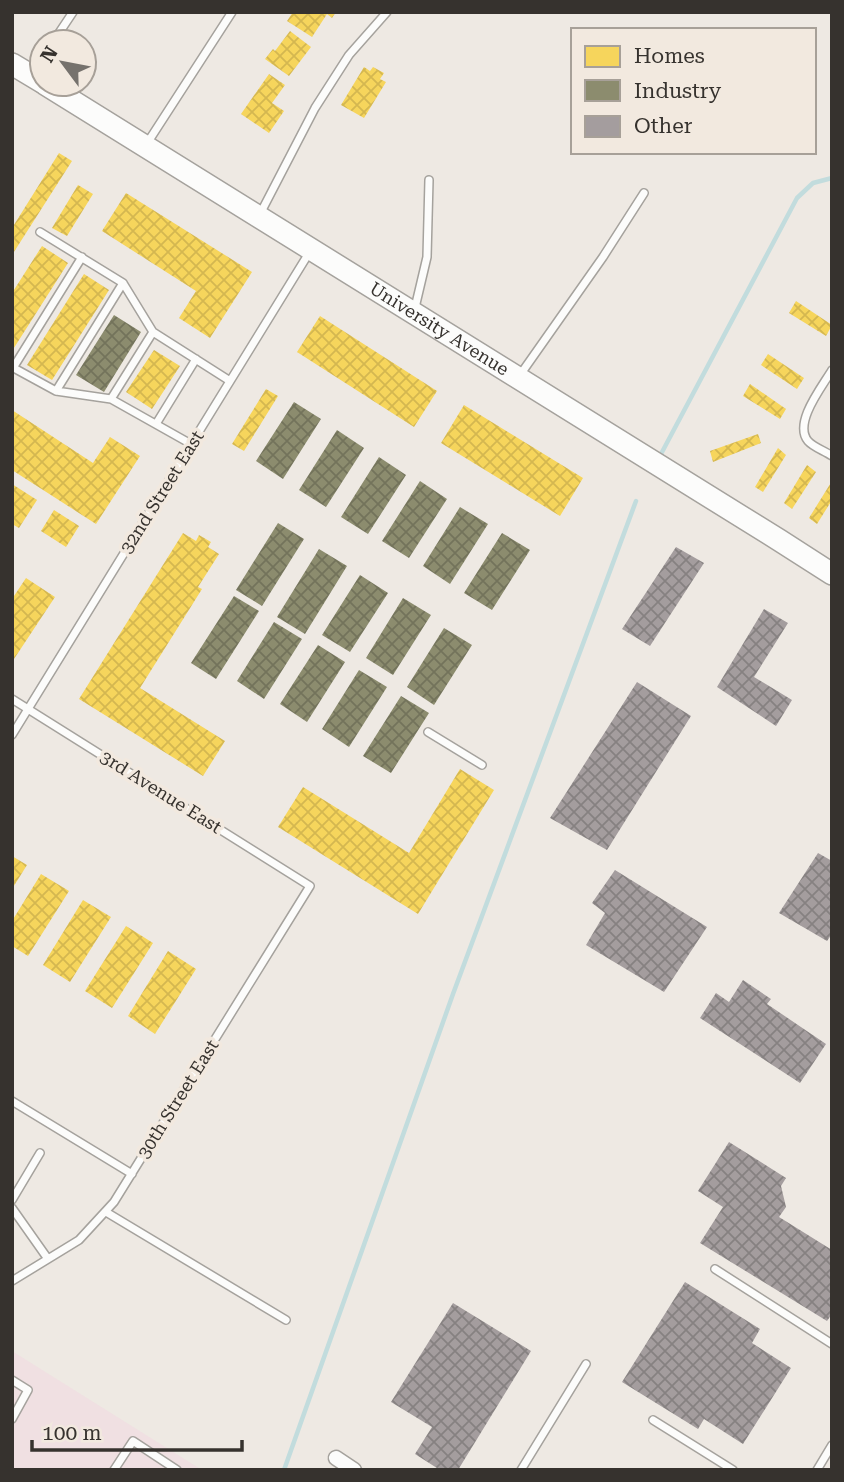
<svg xmlns="http://www.w3.org/2000/svg" width="844" height="1482" font-family="'Roboto Serif',serif">
	<style>
		.commercial { fill: #f0e0e2 }
		.homes { fill: url(#homes-cross-hatch) }
		.industry { fill: url(#industry-cross-hatch) }
		.lines { fill: none; stroke-linecap: round; stroke-linejoin: round }
		.stream { stroke: #c2dcdd; stroke-width: 4.5 }
		.building { fill: url(#building-cross-hatch) }
		.lane-casing { stroke: #a5a29d; stroke-width: 10 }
		.street-casing { stroke: #a5a29d; stroke-width: 17 }
		.secondary-casing { stroke: #a5a29d; stroke-width: 24 }
		.lane { stroke: #fcfcfb; stroke-width: 7 }
		.street { stroke: #fcfcfb; stroke-width: 14 }
		.secondary { stroke: #fcfcfb; stroke-width: 21 }
		.labels { text-anchor: middle; stroke-width: 7; stroke-linejoin: round; paint-order: stroke }
		.street-label { font-size: 18px; fill: #36322e; stroke: #f2e9df }
	</style>
	<defs>
		<pattern id="homes-cross-hatch" width="8" height="8" patternUnits="userSpaceOnUse" patternTransform="scale(1.75)"><rect width="8" height="8" fill="#f6d55c"/><path d="M0 0l8 8M0 8l8-8" fill="none" stroke="#d4b750"/></pattern>
		<pattern id="industry-cross-hatch" width="8" height="8" patternUnits="userSpaceOnUse" patternTransform="scale(1.75)"><rect width="8" height="8" fill="#8c8c6e"/><path d="M0 0l8 8M0 8l8-8" fill="none" stroke="#73735b"/></pattern>
		<pattern id="building-cross-hatch" width="8" height="8" patternUnits="userSpaceOnUse" patternTransform="scale(1.75)"><rect width="8" height="8" fill="#a49d9e"/><path d="M0 0l8 8M0 8l8-8" fill="none" stroke="#868181"/></pattern>
	</defs>
	<rect width="100%" height="100%" fill="#eee9e3"/>
	<path class="commercial" d="M12,1351L202,1470H12Z"/>
	<path class="homes" d="M293,12H336L332,18L327,14L312,37L287,21Z
		M290,31L311,47L289,76L265,59L273,49L275,51Z
		M364,67L370,71L373,67L384,73L380,79L386,82L364,118L341,105Z
		M269,74L285,85L272,103L284,111L269,133L241,114Z
		M59,153L72,161L12,255V228Z
		M78,185L93,194L67,236L52,228Z
		M126,193L252,272L210,338L179,318L196,291L102,231Z
		M42,246L68,263L12,351V293Z
		M84,274L109,290L52,380L27,365Z
		M796,301L832,325L826,336L789,313Z
		M320,316L437,391L414,427L297,352Z
		M154,350L180,366L152,409L126,392Z
		M768,354L804,378L797,389L761,365Z
		M750,384L786,409L780,419L743,396Z
		M266,389L278,396L244,451L232,444Z
		M464,405L583,478L560,516L441,443Z
		M12,410L93,463L110,437L140,456L96,524L12,470Z
		M758,434L761,443L713,462L710,451Z
		M778,448L786,455L763,492L755,487Z
		M807,465L816,472L792,509L784,503Z
		M832,481V500L817,524L809,518Z
		M12,484L37,500L19,528L12,524Z
		M54,510L79,526L66,547L41,531Z
		M183,533L196,541L199,535L211,542L208,547L219,554L198,587L202,589L140,688L225,741L203,776L79,699Z
		M26,578L55,597L12,662V599Z
		M460,769L494,790L418,914L278,827L303,787L409,853Z
		M12,856L27,865L12,889Z
		M41,874L69,891L28,956L12,946V921Z
		M83,900L111,917L70,982L43,965Z
		M126,926L153,943L112,1008L85,991Z
		M168,951L196,969L155,1034L128,1016Z"/>
	<path class="industry" d="M114,315L141,332L104,392L76,375Z
		M294,402L321,419L283,479L256,461Z
		M337,430L364,448L326,507L299,490Z
		M379,457L406,475L368,534L341,517Z
		M420,481L447,499L409,558L382,541Z
		M460,507L488,524L450,584L423,566Z
		M278,523L304,539L262,606L236,590Z
		M502,533L530,550L492,610L464,593Z
		M319,549L347,566L305,634L277,617Z
		M360,575L388,593L350,652L322,635Z
		M234,596L259,611L216,679L191,663Z
		M403,598L431,615L393,675L366,658Z
		M274,622L302,639L264,699L237,681Z
		M444,628L472,645L434,705L407,687Z
		M318,645L345,662L307,722L280,704Z
		M359,670L387,687L349,747L322,729Z
		M401,696L429,713L391,773L363,756Z"/>
	<g class="lines">
		<path class="stream" d="M661,454L797,198L813,183L832,178
			M284,1470L453,994L636,501"/>
	</g>
	<path class="building" d="M676,547L704,563L650,646L622,629Z
		M764,609L788,623L754,677L792,700L776,726L717,687Z
		M637,682L691,716L607,850L550,818Z
		M818,853L832,861V934L827,941L779,913Z
		M615,870L707,927L664,992L586,945L605,913L592,903Z
		M743,980L771,999L767,1004L826,1044L800,1083L700,1018L716,993L729,1002Z
		M729,1142L786,1178L781,1186L786,1207L779,1217L832,1250V1314L827,1321L700,1243L723,1207L698,1191Z
		M685,1282L760,1329L752,1343L791,1368L743,1444L704,1419L698,1429L622,1382Z
		M453,1303L531,1351L458,1470H440L415,1454L432,1427L391,1402Z"/>
	<g class="lines">
		<defs>
			<path id="lane" d="M53,42L73,12
				M32,75L42,59
				M146,145L232,12
				M259,216L315,108L349,55L387,12
				M40,232L123,283L153,332L230,381
				M414,312L427,257L429,180
				M12,367L56,391L111,399L191,444
				M13,368L82,257
				M832,370C822,387 793,423 808,441C813,447 825,451 832,456
				M520,375L603,257L644,193
				M56,391L123,283
				M111,399L153,332
				M156,424L196,359
				M12,699L310,886L114,1202L79,1240L12,1281
				M428,732L482,765
				M12,735L309,253
				M12,1101L132,1174
				M12,1200L40,1153
				M12,1208L48,1259
				M106,1212L286,1320
				M715,1269L832,1344
				M12,1380L28,1390L12,1419
				M653,1420L733,1470
				M114,1470L133,1441L177,1470
				M521,1470L586,1364
				M817,1470L832,1445"/>
			<path id="street" d="M336,1458L354,1470"/>
			<g id="secondary">
				<path d="M12,64L42,82"/>
				<path id="s1" d="M45,84L779,540L832,574"/>
			</g>
		</defs>
		<use href="#lane" class="lane-casing"/>
		<use href="#street" class="street-casing"/>
		<use href="#secondary" class="secondary-casing"/>
		<use href="#lane" class="lane"/>
		<use href="#street" class="street"/>
		<use href="#secondary" class="secondary"/>
	</g>
	<g class="labels">
		<g class="street-label">
			<text dy="6" stroke="none"><textPath href="#s1" startOffset="464">University Avenue</textPath></text>
			<text transform="translate(162 492) rotate(-58)" y="6">32nd Street East</text>
			<text transform="translate(161 792) rotate(32)" y="6">3rd Avenue East</text>
			<text transform="translate(178 1099) rotate(-58)" y="6">30th Street East</text>
		</g>
	</g>
	<rect width="844" height="1482" fill="none" stroke="#36322e" stroke-width="28"/>
	<rect x="571" y="28" width="245" height="126" fill="#f2e9df" stroke="#a7a098" stroke-width="2"/>
	<rect x="585" y="46" width="35" height="21" fill="#f6d55c" stroke="#a7a098" stroke-width="2"/>
	<text x="634" y="63" font-size="21" fill="#36322e">Homes</text>
	<rect x="585" y="80" width="35" height="21" fill="#8c8c6e" stroke="#a7a098" stroke-width="2"/>
	<text x="634" y="98" font-size="21" fill="#36322e">Industry</text>
	<rect x="585" y="116" width="35" height="21" fill="#a49d9e" stroke="#a7a098" stroke-width="2"/>
	<text x="634" y="133" font-size="21" fill="#36322e">Other</text>
	<g transform="translate(63 63) rotate(302)"><circle r="33" fill="#f2e9df" stroke="#a7a098" stroke-width="2"/>
	<path d="M0-5L12 26L0 18L-12 26Z" fill="#76726d"/>
	<text y="-10" font-size="19" font-weight="bold" text-anchor="middle" fill="#36322e">N</text>
	</g>
	<path d="M32 1440v10h210v-10" fill="none" stroke="#36322e" stroke-width="3.5"/>
	<text x="42" y="1440" font-size="21" fill="#36322e" stroke="#f2e9df" stroke-width="5" paint-order="stroke">100 m</text>
</svg>
